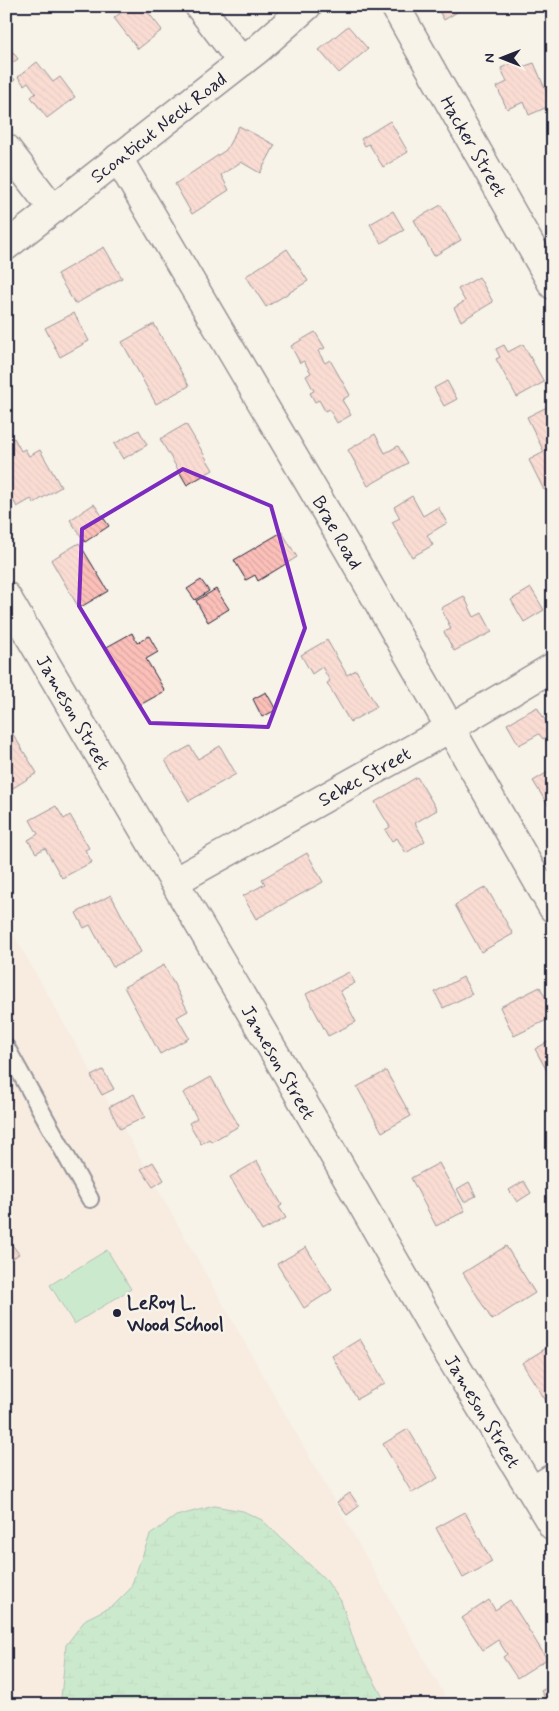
<svg xmlns="http://www.w3.org/2000/svg" width="559" height="1711" font-family="Mynerve,sans-serif">
	<style>
		.built { fill: #f8e4da }
		.green { fill: #96dfae; stroke: #5c8074 }
		.wetland { fill: url(#wetland-marsh); stroke: #5c8074 }
		.building { fill: url(#building-back-hatch); stroke: #22223b }
		.lines { fill: none; stroke-linecap: round; stroke-linejoin: round }
		.service-casing { stroke: #22223b; stroke-width: 20 }
		.minor-casing { stroke: #22223b; stroke-width: 31 }
		.secondary-casing { stroke: #22223b; stroke-width: 31 }
		.service { stroke: #f7f3e8; stroke-width: 16 }
		.minor { stroke: #f7f3e8; stroke-width: 28 }
		.secondary { stroke: #f7f3e8; stroke-width: 28 }
		.marked { fill: none; stroke: #7b2cbf; stroke-width: 4; stroke-linejoin: round }
		.poi-dot { fill: #22223b; stroke: #f7f3e8; stroke-width: 2 }
		.labels { text-anchor: middle; stroke-width: 5; stroke-linejoin: round; paint-order: stroke }
		.street-label { font-size: 19px; fill: #22223b; stroke: #f7f3e8 }
		.poi-label { font-size: 19px; font-weight: bold; fill: #22223b; stroke: #f7f3e8; text-anchor: start }
	</style>
	<defs>
		<pattern id="wetland-marsh" width="20" height="14" patternUnits="userSpaceOnUse" patternTransform="scale(1.25)"><rect width="20" height="14" fill="#96dfae"/><path d="M1 5h8M5 5V1M11 12h8M15 12V8" fill="none" stroke="#81bf97"/></pattern>
		<pattern id="building-back-hatch" width="6" height="6" patternUnits="userSpaceOnUse" patternTransform="scale(1.25)"><rect width="6" height="6" fill="#fcc0b9"/><path d="M-1 5l2 2M0 0l6 6M5-1l2 2" fill="none" stroke="#d8a5a0"/></pattern>
	</defs>
	<rect width="100%" height="100%" fill="#f7f3e8"/>
	<filter id="ink" filterUnits="userSpaceOnUse"><feTurbulence type="fractalNoise" baseFrequency=".02" numOctaves="2"/><feDisplacementMap in="SourceGraphic" scale="10" xChannelSelector="R" yChannelSelector="G"/><feConvolveMatrix kernelMatrix="1 2 1 2 8 2 1 2 1" color-interpolation-filters="sRGB"/></filter>
	<g filter="url(#ink)">
		<path class="built" d="M6,921L450,1705H6Z"/>
		<path class="green" d="M107,1250L131,1289L74,1324L50,1285Z"/>
		<path class="wetland" d="M214,1506L243,1511L262,1520L326,1580L341,1601L356,1647L387,1705H59L61,1698L66,1645L86,1619L114,1605L130,1589L150,1535L176,1516Z"/>
		<path class="building" d="M129,6H143L162,30L138,49L114,18Z
			M436,6H467L444,20Z
			M348,26L368,49L339,73L319,50Z
			M12,51L18,59L6,67V55Z
			M519,60L522,67L534,63L552,105L529,115L524,102L507,109L497,87L507,82L501,68Z
			M37,62L53,82L60,77L75,97L47,118L31,97L36,93L28,82L24,85L18,77Z
			M6,68L15,80L6,86Z
			M390,121L408,152L383,167L369,144L365,146L361,139Z
			M239,126L275,145L260,173L241,162L221,175L229,190L192,214L175,184L226,150Z
			M441,205L461,240L434,256L414,220Z
			M393,211L404,230L381,243L370,224Z
			M104,247L122,278L75,304L57,274Z
			M287,249L308,281L266,307L246,276Z
			M479,277L493,302L461,321L454,308L465,301L458,289Z
			M74,313L89,341L60,357L45,328Z
			M154,324L189,386L156,404L122,342Z
			M315,332L325,348L318,351L325,363L330,360L350,395L342,400L351,415L337,423L329,409L325,411L319,400L315,402L310,393L314,391L306,376L311,373L304,361L300,363L291,346Z
			M523,344L544,382L517,397L496,359L500,357L496,349L504,345L508,352Z
			M447,381L457,399L444,406L434,388Z
			M553,404V485L544,490L529,460L544,452L527,417Z
			M186,424L213,470L187,485L160,439Z
			M139,430L147,445L123,459L114,444Z
			M375,434L385,453L398,446L408,463L368,486L348,450Z
			M14,438L21,451L25,449L29,456L40,450L61,487L34,503L31,499L17,507L6,488V442Z
			M412,496L423,516L438,507L447,523L427,535L433,545L412,557L392,522L400,518L394,507Z
			M94,504L109,526L85,542L70,520Z
			M282,532L297,557L258,581L255,575L246,580L234,560Z
			M79,543L108,591L79,608L51,560Z
			M201,580L209,591L195,600L187,589Z
			M531,588L544,610L524,622L511,600Z
			M216,589L229,609L208,622L196,601Z
			M464,596L474,617L482,613L492,632L454,651L444,632L451,629L441,608Z
			M132,633L137,643L149,636L158,652L146,659L165,691L138,706L105,648Z
			M327,640L347,675L356,670L377,707L350,722L327,683L330,681L322,667L312,674L301,655Z
			M266,692L276,710L262,717L253,699Z
			M537,707L553,733L543,739L539,734L519,745L507,724Z
			M6,723L37,773L13,788L6,778Z
			M190,746L198,759L220,746L236,774L189,801L165,760Z
			M553,769V809L551,810L533,781Z
			M417,777L437,810L415,823L425,841L406,853L397,838L392,841L385,830L390,827L375,802Z
			M56,806L64,819L70,815L89,848L85,850L92,862L62,878L45,848L36,853L28,840L38,834L30,820Z
			M307,853L323,882L256,919L243,896L265,884L262,879Z
			M486,887L513,934L481,952L455,905Z
			M111,895L141,952L113,967L90,925L84,928L76,913Z
			M164,965L188,1011L177,1017L189,1038L160,1054L124,987Z
			M349,972L355,983L340,991L356,1022L328,1036L306,994Z
			M463,977L472,994L443,1008L435,992Z
			M540,987L553,1013V1017L514,1036L500,1007Z
			M553,1039V1082L535,1049Z
			M103,1070L114,1089L102,1095L91,1076Z
			M386,1071L411,1116L382,1132L357,1087Z
			M211,1077L239,1126L211,1142L209,1139L201,1144L189,1123L197,1118L183,1093Z
			M134,1094L145,1117L120,1129L109,1107Z
			M257,1161L282,1205L279,1207L286,1218L262,1231L230,1177Z
			M153,1162L164,1180L153,1187L141,1169Z
			M439,1163L465,1211L436,1226L411,1178Z
			M524,1181L531,1193L517,1202L509,1190Z
			M469,1182L476,1196L464,1202L457,1189Z
			M6,1237L19,1254L6,1263Z
			M506,1246L535,1293L492,1320L463,1273Z
			M306,1247L332,1290L304,1308L277,1264Z
			M360,1339L385,1383L357,1399L332,1356Z
			M548,1347L553,1355V1412L522,1363Z
			M408,1429L438,1478L412,1493L383,1444Z
			M350,1493L359,1506L347,1515L337,1502Z
			M465,1512L492,1562L463,1578L436,1528Z
			M489,1600L495,1610L510,1600L547,1659L517,1678L503,1657L507,1654L498,1640L483,1650L462,1618Z
			M553,1684V1705H549L541,1691Z"/>
		<g class="lines">
			<defs>
				<path id="service" d="M6,1047L90,1199"/>
				<path id="minor" d="M199,6L242,62
					M395,6L553,285
					M6,148L53,209
					M118,158L348,549L553,908
					M6,596L286,1072L443,1345L553,1526
					M174,882L450,728L553,667
					M532,1491L553,1478"/>
				<path id="secondary" d="M6,246L257,50L307,6"/>
			</defs>
			<use href="#service" class="service-casing"/>
			<use href="#minor" class="minor-casing"/>
			<use href="#secondary" class="secondary-casing"/>
			<use href="#service" class="service"/>
			<use href="#minor" class="minor"/>
			<use href="#secondary" class="secondary"/>
		</g>
	</g>
	<path d="M0 0H559V1711H0ZM183,469L271,506L305,628L268,727L150,723L79,606L82,529Z" fill="#f7f3e8" fill-opacity=".55" fill-rule="evenodd"/>
	<path class="marked" d="M183,469L271,506L305,628L268,727L150,723L79,606L82,529Z"/>
	<circle class="poi-dot" cx="117" cy="1313" r="5"/>
	<g class="labels">
		<g class="street-label">
			<text transform="translate(158 127) rotate(-38)" y="7">Sconticut Neck Road</text>
			<text transform="translate(474 146) rotate(60)" y="7">Hacker Street</text>
			<text transform="translate(338 532) rotate(60)" y="7">Brae Road</text>
			<text transform="translate(74 712) rotate(60)" y="7">Jameson Street</text>
			<text transform="translate(364 776) rotate(-29)" y="7">Sebec Street</text>
			<text transform="translate(279 1062) rotate(60)" y="7">Jameson Street</text>
			<text transform="translate(483 1411) rotate(59)" y="7">Jameson Street</text>
		</g>
		<g class="poi-label">
			<text x="127" y="1309">LeRoy L.<tspan x="127" dy="22">Wood School</tspan></text>
		</g>
	</g>
	<rect width="559" height="1711" fill="none" stroke="#f7f3e8" stroke-width="25"/>
	<rect x="12" y="12" width="534" height="1686" fill="none" stroke="#22223b" stroke-width="2" filter="url(#ink)"/>
	<g transform="translate(502 58) rotate(270)" stroke="#f7f3e8" stroke-width="4" paint-order="stroke">
	<path d="M0-4L9 19L0 12L-9 19Z" fill="#22223b"/>
	<text y="-8" font-size="14" font-weight="bold" text-anchor="middle" fill="#22223b">N</text>
	</g>
</svg>
